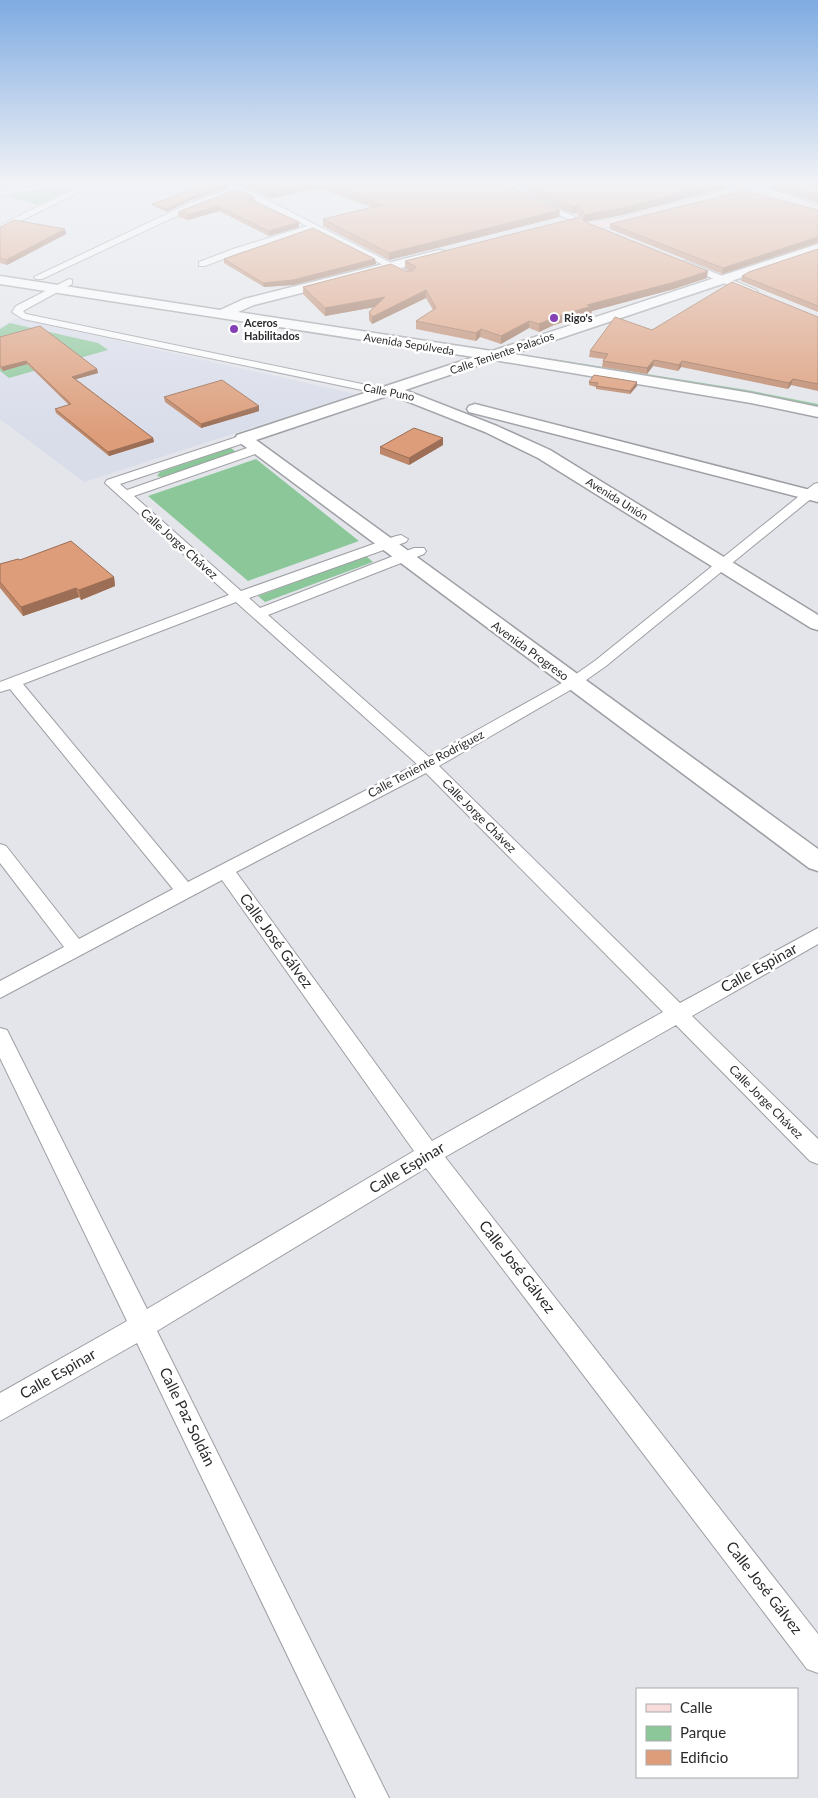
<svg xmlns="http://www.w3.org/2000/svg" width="818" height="1798" font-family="Lato,sans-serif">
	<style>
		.built { fill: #d9ddea }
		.green { fill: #8bc799 }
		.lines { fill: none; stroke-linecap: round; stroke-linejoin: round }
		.primary-tunnel { stroke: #bec0c4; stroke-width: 13; stroke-dasharray: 13 7; stroke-linecap: butt }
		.street-casing { stroke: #9d9fa4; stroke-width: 2 }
		.secondary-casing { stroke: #9d9fa4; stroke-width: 3 }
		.primary-casing { stroke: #c4c4c4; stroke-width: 2 }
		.street { fill: #fff; fill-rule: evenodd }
		.secondary { fill: #fff; fill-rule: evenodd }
		.primary { fill: #f8dcdc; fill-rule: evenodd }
		.wall { fill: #be8769 }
		.shaded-wall { fill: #9b6e55 }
		.building { fill: #dd9d7a; stroke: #9b6e55 }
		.poi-dot { fill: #8440b4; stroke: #fff; stroke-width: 2 }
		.labels { text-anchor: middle; stroke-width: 5; stroke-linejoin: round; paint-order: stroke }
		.far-poi-label { font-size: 11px; font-weight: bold; fill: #2b2b2d; stroke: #fff; text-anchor: start }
		.far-street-label { font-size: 11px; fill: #2b2b2d; stroke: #fff }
		.street-label { font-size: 12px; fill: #2b2b2d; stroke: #fff }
		.near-street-label { font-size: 15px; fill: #2b2b2d; stroke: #fff }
	</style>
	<rect width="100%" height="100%" fill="#e3e5ea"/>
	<path class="built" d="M16,318L356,394L84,482L0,419V327Z"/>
	<path class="green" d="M84,183H86L38,205L8,196Z
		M10,323L98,343L108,350L9,378L0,371V329Z
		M547,358L747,390L818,404V408L545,360Z
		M231,448L236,452L165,478L157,476L160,472Z
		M256,459L359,541L248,581L148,496Z
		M366,556L373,562L265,602L258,596Z"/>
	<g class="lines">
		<path class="primary-tunnel" d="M721,190L747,183"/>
		<defs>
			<path id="street" d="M50,183H72L0,196V192Z
				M87,183H98L0,231V225Z
				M223,183H234L413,274L411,276H405L314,230L239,253L205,266H199V262L233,249L307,226L238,192L198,206L42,279H36L34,277L192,202L232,188Z
				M490,183H502L579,219L572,221Z
				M686,261L756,290L758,292L756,294H750L683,266V262Z
				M69,279L72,280V284L23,311L26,314L386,389L392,392L386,395L23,319L12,312L16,306Z
				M243,435L249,439L247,442L120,484L127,490L253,446H261L263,449L261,452L134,496L241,591L396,536L401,535L408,539L406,542L249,598L260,608L414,548H424L426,551L424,554L268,615L429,757L569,679L596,660L814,484L818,483V493L606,666L579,685L439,766L680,1003L818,928V944L692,1016L818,1139V1164L810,1161L676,1025L445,1157L818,1634V1673L807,1669L426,1168L157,1331L389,1798H356L137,1343L0,1421V1393L127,1321L0,1058V1028L7,1030L147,1309L414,1151L222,880L0,998V981L64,947L0,863V844L6,846L79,939L173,889L10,689L0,692V682L229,595L105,483L107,480ZM236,602L417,764L188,882L23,684ZM426,773L663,1012L432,1141L236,872Z"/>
			<path id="secondary" d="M738,183H755L818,206V214Z
				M818,244V252L513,354L751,393L818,407V417L751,403L494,360L405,390L497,426L550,450L818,615V630L811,628L538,458L485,432L399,398L397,395L399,392L256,440L818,849V871L809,868L235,439L237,435L474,357L0,284V276L220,310L244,299L439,250L444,251L445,254L444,257L254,305L238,312L492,351Z
				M475,404L818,492V502L469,412L467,409L469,406Z"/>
			<path id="primary" d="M742,186L815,204L817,207L811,211L742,194L622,225L590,230L584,226L585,223L622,217Z"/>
		</defs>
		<use href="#street" class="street-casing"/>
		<use href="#secondary" class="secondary-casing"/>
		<use href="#primary" class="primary-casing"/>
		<use href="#street" class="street"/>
		<use href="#secondary" class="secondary"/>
		<use href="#primary" class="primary"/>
	</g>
	<path class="wall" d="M239,183H501L559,217L389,260L323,226V219L371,207L318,188L270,199Z
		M507,183H528L515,187Z
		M771,183H818V204L815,202L771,187Z
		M207,185L227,188L191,200L167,212L153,206L152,204Z
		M528,186L726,188L622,215L586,222L590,224L707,278L674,289L592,311L591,314L554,325L539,332L529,328L501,344L480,337L476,341L416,329V321L433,310L426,298L372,324L369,320V312L375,307L325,316L303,294V287L405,271H410L405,268V261L580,217L576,213L572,214L527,193Z
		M254,197V202L299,227L269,236L219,211L188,220L179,217L178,212Z
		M818,210V243L722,274L610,229V224Z
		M0,227L65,229L66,234L7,265L0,263Z
		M818,249V312L741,281L742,276Z
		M224,259H375L376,264L293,285L264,287L224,263Z
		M818,317V391L791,385L788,389L681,367L678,371L653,366L647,374L602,367L603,361L604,359L589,357L590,351L652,330Z
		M0,337L97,369L98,373L76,379L153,438L154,442L109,456L56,413L55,409L69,405L27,364L3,371L0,368Z
		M589,382H637V386L630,394L596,389V387L589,385Z
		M164,397L259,411L201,428L165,402Z
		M443,445L409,465L380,454V447Z
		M20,560L114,577L115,586L81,600L79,597L23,616L0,588V564Z"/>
	<path class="shaded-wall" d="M310,183H318V188L270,199L269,192Z
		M515,183H528L515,187Z
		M720,183H726V188L622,215L583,222L582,227L584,215Z
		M227,185V188L191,200L167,212L166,209L191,197Z
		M254,197V203L248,199Z
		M218,206L219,211L188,220V215Z
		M577,206L576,213L572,214L573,207Z
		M560,210L559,217L389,260V253Z
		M299,222V227L269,236V231Z
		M65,229L66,234L7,265L6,260Z
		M818,237L817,242L722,274L723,268Z
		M375,259L376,264L293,285L264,287L263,283Z
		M708,271L707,278L674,289L592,311L591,314L554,325L539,332V324L555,317L587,305Z
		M426,290V298L372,324V317Z
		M385,297L386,305L325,316V308Z
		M529,321V328L501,344V336Z
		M481,329L480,337L476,341V333Z
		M654,360L653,366L647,374V368Z
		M26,361L27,364L3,371L2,367Z
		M682,361L681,367L678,371L679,365Z
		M97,369L98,373L73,380L72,377Z
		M793,379L791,385L788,389L789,383Z
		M637,382V386L630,394V391Z
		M259,406V411L201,428V424Z
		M153,438L154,442L109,456L108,452Z
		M443,438V445L409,465V458Z
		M114,577L115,586L81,600L79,590Z
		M76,588L79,597L23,616L21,607Z"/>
	<path class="building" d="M216,183H225L227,185L191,197L166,209L152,204L207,184V185Z
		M252,183H310L269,192Z
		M323,183H501L560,210L389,253L323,219L383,205Z
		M537,183H720L622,208L584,215L583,220L590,224L708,271L675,282L587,305L592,306L555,317L539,324L529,321L501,336L481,329L476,333L416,321L436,308L426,290L372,317L369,312L385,297L325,308L303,287L391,264L405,271H412L416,267L405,261L580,217L584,212L577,206L573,207L528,186Z
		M776,183H818V198L817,197Z
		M237,189L254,197L248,199L299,222L269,231L218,206L188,215L178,212Z
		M743,191L818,210V237L723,268L610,224Z
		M14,220L65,229L6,260L0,258V227Z
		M313,228L375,259L293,280L263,283L224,259Z
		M818,249V306L742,276L749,272Z
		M732,282L818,317V384L793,379L789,383L682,361L679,365L654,360L647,368L603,361L608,354L590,351L615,317L652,330Z
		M40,326L97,369L72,377L153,438L108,452L55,409L71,404L26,361L2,367L0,366V337Z
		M594,375L637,382L630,391L596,386L598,383L589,382Z
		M222,380L259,406L201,424L164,397Z
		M414,428L443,438L409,458L380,447Z
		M71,541L114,577L79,590L76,588L21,607L0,582V564L18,559L20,560Z"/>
	<linearGradient id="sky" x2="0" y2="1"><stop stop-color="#7fabe2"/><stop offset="0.42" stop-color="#f2f3f6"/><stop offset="1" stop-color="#f2f3f6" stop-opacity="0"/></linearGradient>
	<rect width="818" height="435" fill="url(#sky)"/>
	<g class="poi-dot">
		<circle cx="554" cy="318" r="5"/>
		<circle cx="234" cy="329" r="5"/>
	</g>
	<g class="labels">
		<g class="far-poi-label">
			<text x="564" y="322">Rigo's</text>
			<text x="244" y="327">Aceros<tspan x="244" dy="13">Habilitados</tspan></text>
		</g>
		<g class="far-street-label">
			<text transform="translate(409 344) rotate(9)" y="4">Avenida Sepúlveda</text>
			<text transform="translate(502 353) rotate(-19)" y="4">Calle Teniente Palacios</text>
			<text transform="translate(389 392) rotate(11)" y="4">Calle Puno</text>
			<text transform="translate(617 499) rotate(32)" y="4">Avenida Unión</text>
		</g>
		<g class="street-label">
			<text transform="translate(179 544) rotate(42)" y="4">Calle Jorge Chávez</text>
			<text transform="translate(530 651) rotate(36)" y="4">Avenida Progreso</text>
			<text transform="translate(426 764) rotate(-28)" y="4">Calle Teniente Rodríguez</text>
			<text transform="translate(479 816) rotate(45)" y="4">Calle Jorge Chávez</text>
			<text transform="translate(766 1102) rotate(45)" y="4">Calle Jorge Chávez</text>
		</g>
		<g class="near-street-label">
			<text transform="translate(276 941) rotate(54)" y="5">Calle José Gálvez</text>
			<text transform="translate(759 968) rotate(-29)" y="5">Calle Espinar</text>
			<text transform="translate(407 1168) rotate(-31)" y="5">Calle Espinar</text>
			<text transform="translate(517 1267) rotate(52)" y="5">Calle José Gálvez</text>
			<text transform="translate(58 1374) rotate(-30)" y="5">Calle Espinar</text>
			<text transform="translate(187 1417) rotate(64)" y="5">Calle Paz Soldán</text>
			<text transform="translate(764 1588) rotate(52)" y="5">Calle José Gálvez</text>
		</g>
	</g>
	<rect x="636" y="1688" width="162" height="90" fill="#ffffff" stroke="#aaaaab"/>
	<rect x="646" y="1704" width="25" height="8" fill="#f8dcdc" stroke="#aaaaab"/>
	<text x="680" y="1713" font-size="15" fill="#2b2b2d">Calle</text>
	<rect x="646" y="1726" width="25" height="15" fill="#8bc799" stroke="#aaaaab"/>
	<text x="680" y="1738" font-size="15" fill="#2b2b2d">Parque</text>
	<rect x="646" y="1750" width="25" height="15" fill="#dd9d7a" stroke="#aaaaab"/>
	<text x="680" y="1763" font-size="15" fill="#2b2b2d">Edificio</text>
</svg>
